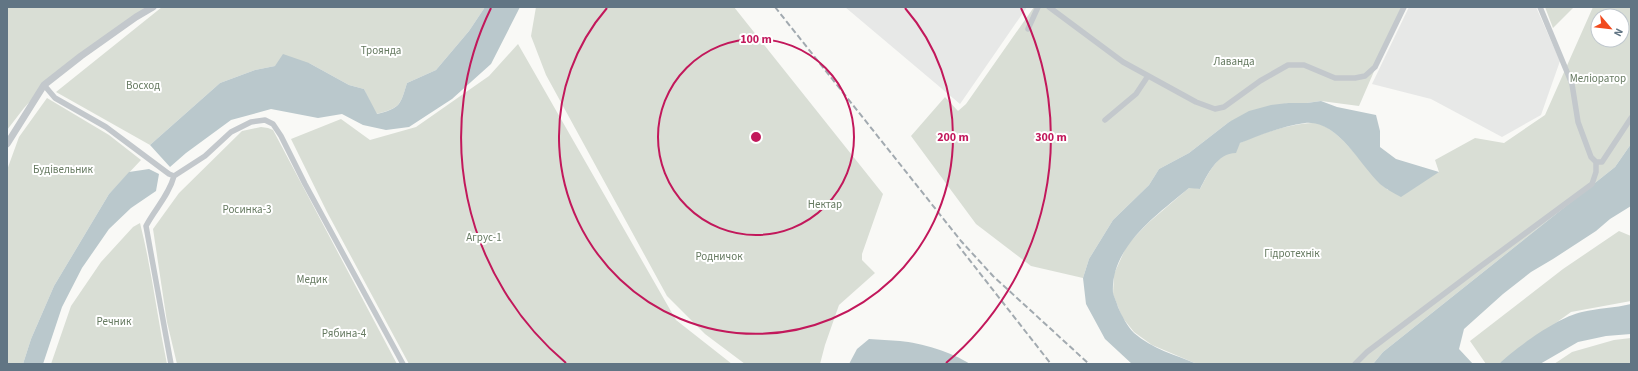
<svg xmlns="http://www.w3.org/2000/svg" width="1638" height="371" font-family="'Source Sans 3',sans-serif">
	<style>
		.built { fill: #e7e8e7 }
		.green { fill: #d9ded5; fill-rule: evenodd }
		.water { fill: #bac8cc }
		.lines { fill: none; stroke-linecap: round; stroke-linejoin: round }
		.minor { stroke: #c3c8cc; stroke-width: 5.5 }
		.tertiary { stroke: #c3c8cc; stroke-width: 7 }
		.rail { stroke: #a2aab0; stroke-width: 2; stroke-dasharray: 6 3; stroke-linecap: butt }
		.ring { fill: none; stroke: #c2185b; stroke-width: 2 }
		.labels { text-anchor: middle; stroke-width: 4; stroke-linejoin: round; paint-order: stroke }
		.park-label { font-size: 11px; fill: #667a61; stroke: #fff }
		.centre { fill: #c2185b; stroke: #fff; stroke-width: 2 }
		.ring-label { font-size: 12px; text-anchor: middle; font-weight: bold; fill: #c2185b; stroke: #fff; stroke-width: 4; stroke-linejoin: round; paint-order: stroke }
	</style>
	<rect width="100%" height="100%" fill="#f9f9f6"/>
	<path class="built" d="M845,7H1027L960,104Z
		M1409,7H1536L1560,61L1541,115L1502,137L1431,99L1372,84Z"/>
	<path class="green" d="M7,7H155L55,74L24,108L7,130Z
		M162,7H485L469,31L436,70L407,83C400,106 400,108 376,114L364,89L349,85L309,63L275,66L255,70L220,83L150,145L56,92Z
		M536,7H734L883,194L862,254V260L875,273L839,305L825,345L820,364H745L705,334L667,296L546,75L531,36Z
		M1034,7H1402L1359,106L1321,101L1307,103H1288L1229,122L1189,153L1159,169L1149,185L1113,220L1089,259L1083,278L1031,266L976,224L911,136L945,97L958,111L966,104Z
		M1545,7H1574L1553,28Z
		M1593,7H1631V144L1615,167L1383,352L1373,364H1197L1152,345L1134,332L1122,317L1113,294L1114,274L1127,245L1148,223L1190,187L1200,189C1205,179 1211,168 1218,160C1223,155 1234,147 1240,143C1254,135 1305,119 1320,124C1345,134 1367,172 1388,190L1439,172L1435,160L1475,138L1504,143L1545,115ZM1598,16H1622V40H1598Z
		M518,44L676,320L732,364H409L327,212L291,139L341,119L370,140L416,127L489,76Z
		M47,98L109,135L141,160L109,194L54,286L31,339L23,364H7V170L19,137Z
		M261,127L268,128L273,130L397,364H177L167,322L153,229L179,193L242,131Z
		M140,223C152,270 157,317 167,364H51L71,306L101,262L133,227Z
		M1619,231L1631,236V301L1571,312L1499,364H1486L1470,341L1563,269Z
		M1631,338V364H1554L1572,352L1614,340Z"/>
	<path class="water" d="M485,7H520L491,64L452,99L409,127L386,130L363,125L342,114L318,118L271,109L231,120L186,153L170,167L150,145L220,83L255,70L275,66L283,54L309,63L349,85L364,89L377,114C400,108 400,106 407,83L436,70L469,31Z
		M1321,101L1337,107L1376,115L1380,131V147L1396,159L1439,172L1401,197C1394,193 1387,190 1380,184C1359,164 1338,120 1305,123C1282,126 1261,135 1240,143L1236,153C1217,153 1208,174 1200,189L1189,188C1158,214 1110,247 1113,293C1114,297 1117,303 1118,307C1122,316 1127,326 1134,333C1152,349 1176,355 1197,364H1132L1105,339L1086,304L1083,278L1089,259L1113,220L1149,185L1159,169L1189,153L1229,122L1249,111L1271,105L1288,103H1307Z
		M1631,144V206L1610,219L1596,231L1553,259L1531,272L1503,294L1464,329L1459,349L1473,364H1373L1383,352L1615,167Z
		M149,169L159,174L156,191L131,208L109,229L82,268L62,307L43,364H23L31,339L54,286L109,194L129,172Z
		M1631,304V334L1606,336L1578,342L1540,364H1499C1517,347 1558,317 1582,312C1598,308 1615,308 1631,304Z
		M869,339C879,340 890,340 900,341C921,343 952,352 970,364H849L857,349Z"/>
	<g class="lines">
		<path class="minor" d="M1049,7L1123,62L1196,102L1215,109L1224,107L1260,81L1288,65H1304L1335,78H1355L1365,76L1375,67L1404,7
			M1540,7L1572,84L1578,122L1591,157L1596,162H1602L1631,118
			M1028,29L1038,7
			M44,85L55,98L106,127L169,174L174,176
			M1105,120L1136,94L1148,76
			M171,364L146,226C155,209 169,195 174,176L205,156L231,132L251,122L265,120L273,124L281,136L305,184L403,364
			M1355,364L1367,352L1481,266L1592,184L1596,172V162"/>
		<path class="tertiary" d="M7,144L44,85L81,56L136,17L153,7"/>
		<path class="rail" d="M775,7L961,241L993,276L1089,364
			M957,244L1051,364"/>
	</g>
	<g class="ring">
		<circle cx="756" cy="137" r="98"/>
		<path d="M905 8A197 197 0 1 1 607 8"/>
		<path d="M566 363A295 295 0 0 1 491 8M1021 8A295 295 0 0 1 946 363"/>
	</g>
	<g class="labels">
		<g class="park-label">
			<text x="381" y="54">Троянда</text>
			<text x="1234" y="65">Лаванда</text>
			<text x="1598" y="82">Меліоратор</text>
			<text x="143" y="89">Восход</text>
			<text x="63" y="173">Будівельник</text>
			<text x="825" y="208">Нектар</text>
			<text x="247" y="213">Росинка-3</text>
			<text x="484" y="241">Агрус-1</text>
			<text x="1292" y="257">Гідротехнік</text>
			<text x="719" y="260">Родничок</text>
			<text x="312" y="283">Медик</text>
			<text x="114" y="325">Речник</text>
			<text x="344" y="337">Рябина-4</text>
		</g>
	</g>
	<circle cx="756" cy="137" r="6" class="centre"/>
	<g class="ring-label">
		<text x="756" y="43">100 m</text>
		<text x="953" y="141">200 m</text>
		<text x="1051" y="141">300 m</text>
	</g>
	<rect width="1638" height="371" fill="none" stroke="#617584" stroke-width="16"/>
	<g transform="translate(1610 28) rotate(118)"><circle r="19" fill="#ffffff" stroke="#c0c8ce"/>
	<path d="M0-3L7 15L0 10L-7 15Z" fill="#f14a1e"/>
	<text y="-6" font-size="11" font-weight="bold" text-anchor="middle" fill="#617584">N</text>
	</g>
</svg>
